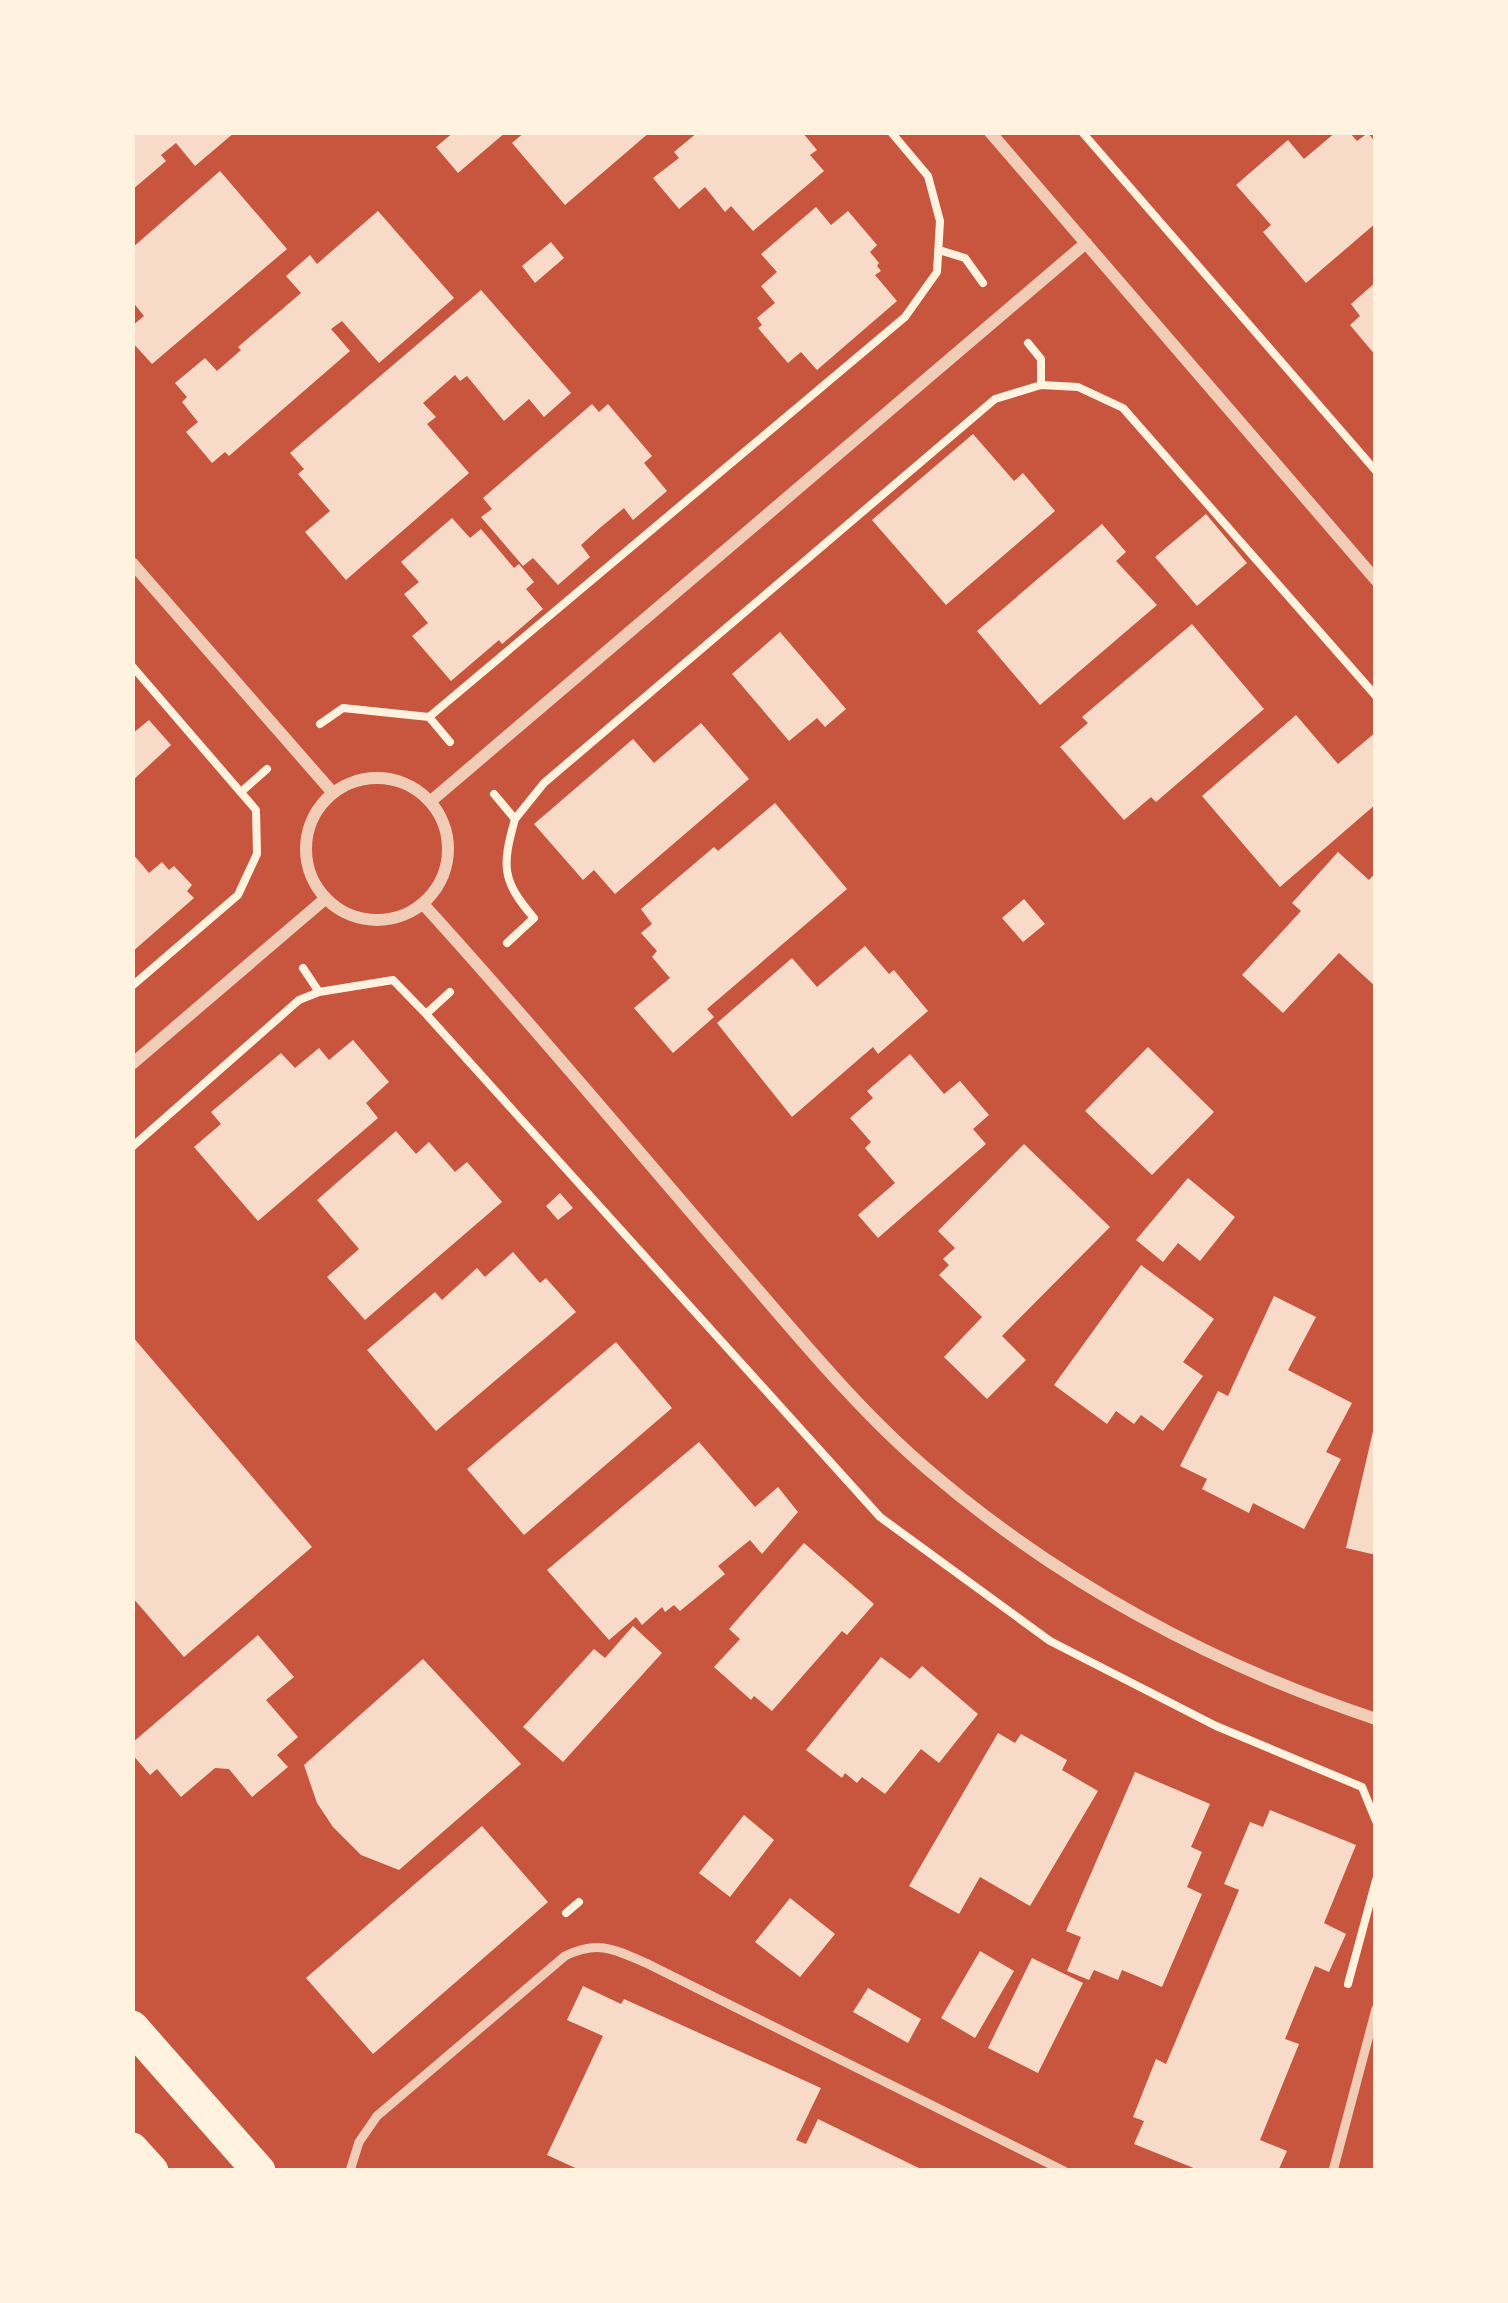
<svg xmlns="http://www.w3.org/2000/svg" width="1508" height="2303" font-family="'Source Sans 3',sans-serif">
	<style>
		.building { fill: #f7dbc8 }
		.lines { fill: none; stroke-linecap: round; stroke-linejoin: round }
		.path { stroke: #fff3e0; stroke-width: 8 }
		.service { stroke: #f1ccb7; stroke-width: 9 }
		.minor { stroke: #f1ccb7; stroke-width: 12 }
		.trunk { stroke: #fff3e0; stroke-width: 33 }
	</style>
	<rect width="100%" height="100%" fill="#c8553d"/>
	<path class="building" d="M132,132H235L195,166L176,143L161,155L166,161L132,190Z
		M454,132H506L458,173L436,147Z
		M525,132H650L565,205L512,143Z
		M698,132H802L817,150L810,155L824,171L753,231L731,206L725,212L705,187L679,209L653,178L679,158L674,152Z
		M1336,132H1349L1357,141L1368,133L1376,143V223L1306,283L1263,232L1271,225L1236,185L1288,140L1304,159Z
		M220,171L287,249L152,364L132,342V326L144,316L132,301V248Z
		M816,207L831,225L848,211L877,245L870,252L879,263L877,266L881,271L875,275L897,301L817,370L801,352L788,363L758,328L762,325L757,318L775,303L761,286L777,272L761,254Z
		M378,211L454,298L379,363L342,321L331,329L350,351L229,456L225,452L212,463L186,432L198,422L182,402L187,397L175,383L205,358L217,371L241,350L238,347L301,293L286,276L310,255L317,264Z
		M551,242L564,258L535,283L522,266Z
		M1376,282V356L1350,325L1360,316L1351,304Z
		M481,290L571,393L544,417L529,399L504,421L467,376L460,381L455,375L423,403L436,417L427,424L469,473L346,580L305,532L330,511L298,474L304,469L290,453Z
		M592,404L599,412L608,404L652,456L644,463L667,491L633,520L624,508L601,527L581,545L590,557L558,585L533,558L523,566L481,517L492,509L483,498Z
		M973,434L1014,481L1023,473L1055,511L946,605L872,520Z
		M1206,514L1247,563L1197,606L1155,557Z
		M452,518L470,538L481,529L514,568L519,564L534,582L526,589L543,609L502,644L499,640L451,681L412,636L428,623L404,594L419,582L401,562Z
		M1102,524L1126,552L1116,561L1157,605L1040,705L977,631Z
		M1192,624L1264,709L1156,802L1151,797L1124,820L1060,747L1088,723L1082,717Z
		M780,632L846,709L825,727L817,718L789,741L732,674Z
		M1296,715L1338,764L1376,732V804L1280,887L1202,796Z
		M149,720L171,745L132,781V734Z
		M701,723L749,779L615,894L594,870L583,880L534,824L633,739L654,763Z
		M775,803L847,889L707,1009L714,1017L673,1053L634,1008L670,978L652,957L657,951L641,933L652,924L641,909L714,847L718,851Z
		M1338,852L1369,880L1376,872V987L1339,953L1283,1013L1242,975L1301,911L1292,903Z
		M132,853L149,873L162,862L169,870L174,866L192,885L187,891L194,898L132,952Z
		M1024,899L1045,924L1023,942L1002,918Z
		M865,946L889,974L894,970L928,1011L878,1054L873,1047L792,1117L717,1023L792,958L817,987Z
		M353,1040L389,1082L366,1103L378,1118L258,1221L194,1147L221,1124L211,1112L281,1053L295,1068L319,1048L329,1060Z
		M1148,1047L1214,1112L1152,1175L1085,1111Z
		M910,1054L944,1094L960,1081L989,1115L973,1129L986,1144L878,1238L858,1215L895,1183L865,1148L871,1142L850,1118L873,1098L867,1091Z
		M396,1131L416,1154L429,1142L455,1172L467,1162L502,1202L365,1320L327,1277L359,1249L317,1200Z
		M1024,1144L1110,1227L1002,1336L1026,1360L987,1399L944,1357L982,1317L939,1275L949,1265L943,1259L955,1248L938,1231Z
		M1188,1178L1235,1217L1200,1261L1178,1243L1163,1262L1136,1240Z
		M560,1193L573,1208L558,1220L546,1206Z
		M513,1252L540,1283L546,1278L576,1312L436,1431L367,1350L435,1292L442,1300L477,1268L485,1277Z
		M1141,1265L1214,1319L1183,1362L1203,1376L1163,1431L1141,1415L1134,1424L1116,1411L1107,1424L1054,1385Z
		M1274,1296L1316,1317L1288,1370L1352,1403L1326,1452L1341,1459L1304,1529L1253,1503L1249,1513L1202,1489L1207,1479L1180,1466L1218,1391L1228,1396Z
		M132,1336L312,1547L184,1657L132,1597Z
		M616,1342L672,1408L524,1535L467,1469Z
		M1374,1427H1376V1555L1346,1548Z
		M699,1442L755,1507L778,1487L798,1512L762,1554L750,1540L718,1566L725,1574L680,1611L674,1605L665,1612L662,1607L642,1625L636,1617L609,1640L547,1570Z
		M804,1543L874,1604L847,1635L842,1631L772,1711L754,1696L751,1700L714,1667L740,1639L729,1629Z
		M633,1626L662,1653L563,1762L523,1727L594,1649L605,1658Z
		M258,1635L294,1677L266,1700L298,1737L277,1755L288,1767L252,1797L229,1769L215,1768L181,1797L157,1769L150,1775L132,1754V1743Z
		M881,1657L910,1679L922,1666L978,1714L939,1763L921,1749L885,1794L862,1777L857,1783L845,1773L842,1778L806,1750Z
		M423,1659L521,1764L399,1870L361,1855L333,1827L317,1803L304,1765Z
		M998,1733L1015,1743L1021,1734L1067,1760L1062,1770L1098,1791L1030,1906L980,1877L959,1914L909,1886Z
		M1135,1772L1210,1804L1191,1847L1202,1852L1187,1887L1202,1894L1162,1987L1122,1970L1118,1980L1094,1970L1089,1980L1067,1971L1081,1937L1066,1931Z
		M1270,1810L1356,1845L1324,1923L1346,1934L1329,1972L1315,1966L1285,2039L1299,2044L1260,2140L1287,2151L1278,2171H1201L1134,2144L1144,2121L1133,2117L1156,2059L1166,2064L1239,1890L1224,1884L1250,1822L1263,1827Z
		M744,1815L774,1840L730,1897L699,1873Z
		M482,1826L548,1902L373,2054L306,1978Z
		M790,1898L835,1934L800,1977L755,1942Z
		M980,1951L1014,1971L975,2038L941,2018Z
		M1032,1958L1083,1983L1038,2073L988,2048Z
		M583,1986L621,2004L624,1999L821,2088L796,2140L806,2144L818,2119L925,2171H582L547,2155L603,2036L567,2020Z
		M868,1988L921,2019L908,2043L853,2012Z"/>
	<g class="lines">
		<path class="path" d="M1082,132L1376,471
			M939,250L965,258L983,283
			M1041,385L1078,387L1123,408L1376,696
			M132,666L256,810L257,854L238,895L132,986
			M429,717L905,317L937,272L940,221L928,176L891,132
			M320,724L343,708L429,717L450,742
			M241,792L267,769
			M494,794L515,819L544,783L995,399L1041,385V359L1028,343
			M507,943L534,918C501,880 502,866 515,819
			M319,992L393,980L426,1014L450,992
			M426,1014L880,1517L1050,1641L1216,1726L1362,1787L1376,1821
			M132,1147L299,1000L319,992L303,968
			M566,1913L579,1902
			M1348,1984L1376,1880"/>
		<path class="service" d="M350,2171L359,2142L377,2116L565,1956C598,1940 614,1949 646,1963L1064,2171
			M1333,2171L1376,2009"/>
		<path class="minor" d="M990,132L1376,580
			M132,563L333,793
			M306 849a71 71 0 1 1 142 0a71 71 0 1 1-142 0Z
			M431,801L1086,243
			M423,904C529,1020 630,1142 733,1261C795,1332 855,1407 926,1468C1057,1581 1212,1665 1376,1719
			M132,1064L325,899"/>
		<path class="trunk" d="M132,2027L259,2171
			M132,2149L152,2171"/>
	</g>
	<rect width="1508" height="2303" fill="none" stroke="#fff3e0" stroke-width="270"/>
</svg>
